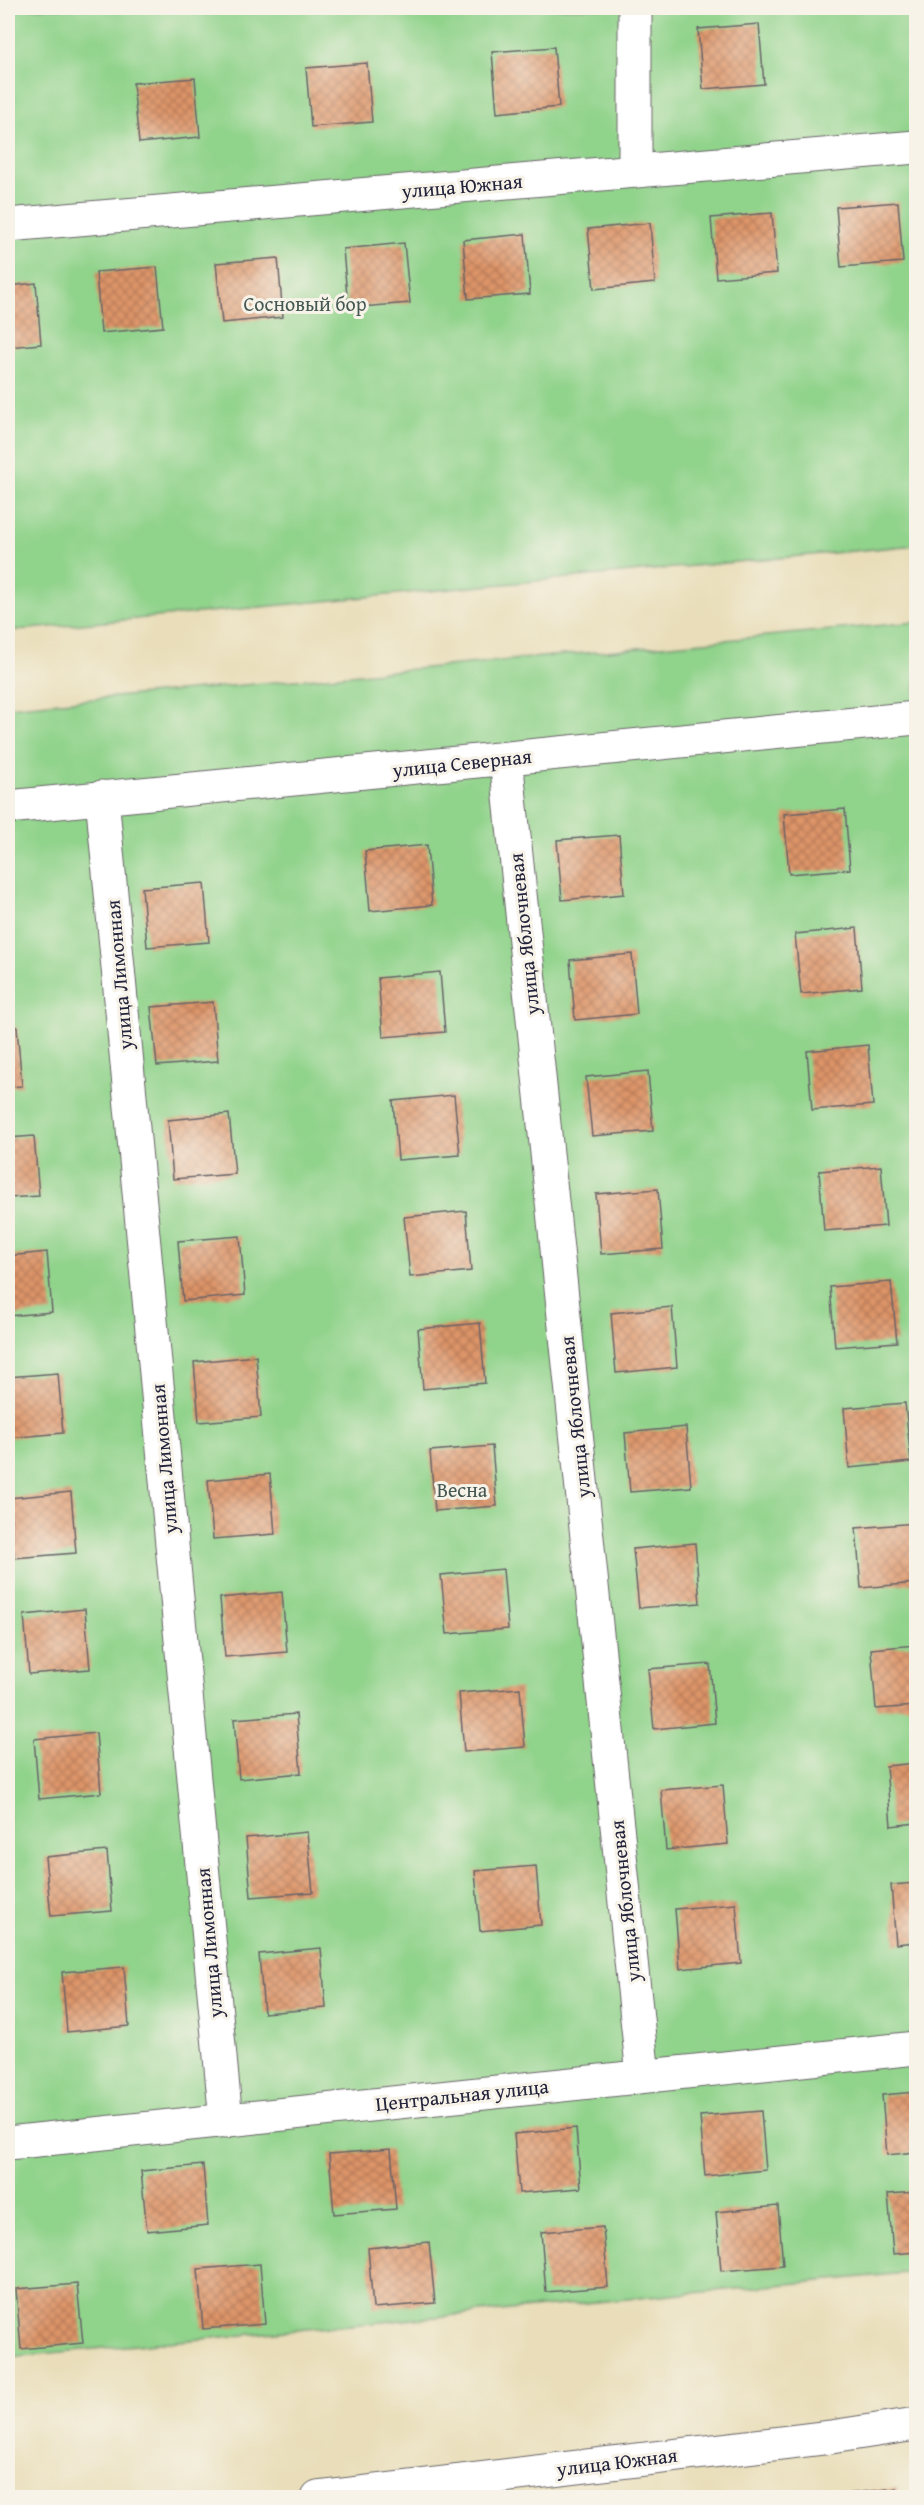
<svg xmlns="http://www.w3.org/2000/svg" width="924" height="2505" font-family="'Gentium Book Plus',serif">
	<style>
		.garden { fill: #90d38b; stroke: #597a63; stroke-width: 1.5 }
		.building { fill: url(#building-cross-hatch) }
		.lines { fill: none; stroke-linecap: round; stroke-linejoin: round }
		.minor-casing { stroke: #686467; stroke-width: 35 }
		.minor { stroke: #fff; stroke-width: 33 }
		.labels { text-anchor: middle; stroke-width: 6; stroke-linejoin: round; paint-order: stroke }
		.street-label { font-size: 20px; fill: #22223b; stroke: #f7f3e8 }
		.park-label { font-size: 20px; fill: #435753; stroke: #f7f3e8 }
	</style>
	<defs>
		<pattern id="building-cross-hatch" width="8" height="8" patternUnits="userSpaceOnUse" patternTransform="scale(1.5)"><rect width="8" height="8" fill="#dd9468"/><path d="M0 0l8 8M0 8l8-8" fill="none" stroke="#b37857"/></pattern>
	</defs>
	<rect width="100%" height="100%" fill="#f7f3e8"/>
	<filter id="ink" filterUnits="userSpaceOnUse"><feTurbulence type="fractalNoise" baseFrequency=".0167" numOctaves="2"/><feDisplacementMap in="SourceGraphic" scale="12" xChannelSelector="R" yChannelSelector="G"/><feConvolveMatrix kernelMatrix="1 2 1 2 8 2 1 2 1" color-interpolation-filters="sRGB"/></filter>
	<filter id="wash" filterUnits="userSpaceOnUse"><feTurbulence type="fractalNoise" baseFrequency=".008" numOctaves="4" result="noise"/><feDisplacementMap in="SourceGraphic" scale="24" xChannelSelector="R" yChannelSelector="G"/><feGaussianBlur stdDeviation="1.35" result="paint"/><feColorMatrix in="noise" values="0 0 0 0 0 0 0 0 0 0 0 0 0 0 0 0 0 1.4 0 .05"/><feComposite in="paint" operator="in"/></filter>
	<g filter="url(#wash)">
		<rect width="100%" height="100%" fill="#e9deb9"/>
		<path class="garden" d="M8,8H916V545L8,631Z
			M916,622V2272L8,2357V707Z"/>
		<g id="blocks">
			<path class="building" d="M759,24L764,84L703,89L698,29Z
				M554,47L559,107L497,113L492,52Z
				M367,63L372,122L311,127L306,68Z
				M195,78L200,137L139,143L133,83Z
				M898,202L903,262L841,267L836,207Z
				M772,213L777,273L716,278L711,218Z
				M650,223L655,283L594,289L588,229Z
				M525,234L530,294L468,299L463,240Z
				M404,243L410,303L348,308L343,249Z
				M278,258L283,317L222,323L216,263Z
				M157,267L163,327L101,333L96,272Z
				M36,283L41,344L8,347V286Z
				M845,809L850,869L789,874L784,814Z
				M619,835L624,894L562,900L557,840Z
				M427,845L432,905L370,911L365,851Z
				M204,883L209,942L147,947L142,888Z
				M857,928L862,988L801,994L795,934Z
				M8,939L12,974H8Z
				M632,954L637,1014L575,1020L570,960Z
				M440,972L445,1032L383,1037L378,978Z
				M213,1002L218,1061L157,1066L151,1007Z
				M8,1027H17L22,1086L8,1087Z
				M868,1045L873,1105L812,1110L807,1051Z
				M648,1071L653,1131L592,1136L586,1077Z
				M454,1095L460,1155L398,1160L393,1101Z
				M229,1114L235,1174L173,1179L168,1120Z
				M34,1136L39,1196L8,1198V1138Z
				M881,1166L886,1226L824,1231L819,1171Z
				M658,1189L663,1249L601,1254L596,1194Z
				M466,1211L471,1271L410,1277L404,1217Z
				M240,1236L245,1295L183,1301L178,1241Z
				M47,1252L52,1312L8,1316V1256Z
				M891,1282L897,1342L835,1347L830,1287Z
				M672,1307L677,1367L616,1373L611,1313Z
				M480,1323L485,1383L423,1389L418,1329Z
				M256,1356L261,1417L199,1422L194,1362Z
				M58,1373L63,1433L8,1438V1377Z
				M905,1403L911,1462L849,1468L844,1408Z
				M686,1427L691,1487L630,1492L625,1433Z
				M492,1446L497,1506L435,1511L430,1451Z
				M270,1474L275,1534L213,1539L208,1480Z
				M71,1492L76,1553L14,1558L9,1498Z
				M916,1523V1583L861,1588L856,1528Z
				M695,1543L700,1603L639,1608L633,1549Z
				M503,1569L508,1629L447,1634L441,1575Z
				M282,1592L287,1652L225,1657L220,1598Z
				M85,1609L90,1669L29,1674L24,1615Z
				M916,1645V1706L876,1709L871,1649Z
				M710,1664L715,1723L654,1729L648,1669Z
				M520,1688L525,1747L464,1752L459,1693Z
				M296,1714L301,1773L239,1779L234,1719Z
				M96,1733L101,1793L39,1799L34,1739Z
				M916,1763V1823L891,1826L886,1766Z
				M723,1785L728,1844L666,1850L661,1790Z
				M307,1832L313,1892L251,1897L246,1838Z
				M107,1851L112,1911L51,1916L45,1857Z
				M536,1866L541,1925L480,1931L475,1871Z
				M916,1883V1942L896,1944L891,1885Z
				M736,1904L741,1963L680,1969L675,1909Z
				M321,1948L326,2008L264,2013L259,1954Z
				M124,1967L129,2026L67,2032L62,1972Z
				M916,2092V2152L887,2155L882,2095Z
				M761,2111L766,2170L705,2176L700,2116Z
				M576,2128L581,2188L519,2193L514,2134Z
				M391,2149L396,2209L334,2214L329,2154Z
				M203,2165L208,2225L147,2231L141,2171Z
				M916,2192V2252L893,2254L888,2194Z
				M778,2206L783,2266L721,2271L716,2212Z
				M603,2227L608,2287L546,2292L541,2232Z
				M429,2242L435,2303L373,2308L368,2248Z
				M260,2264L265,2324L203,2329L198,2269Z
				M77,2284L83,2343L21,2349L16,2289Z
				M897,2488L898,2498H828V2496Z"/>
		</g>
	</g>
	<g filter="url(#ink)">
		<use href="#blocks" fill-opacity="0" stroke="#686467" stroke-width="1.5"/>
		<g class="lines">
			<defs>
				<path id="minor" d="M635,171V8
					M8,225L916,147
					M506,759L643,2076
					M102,797L226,2121
					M8,807L916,718
					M8,2143L916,2048
					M318,2498L831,2437L916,2424"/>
			</defs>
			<use href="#minor" class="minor-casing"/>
			<use href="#minor" class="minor"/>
		</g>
	</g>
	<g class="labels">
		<g class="street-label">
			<text transform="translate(462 186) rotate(-5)" y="7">улица Южная</text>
			<text transform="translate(462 763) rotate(-6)" y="7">улица Северная</text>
			<text transform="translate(524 934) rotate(-96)" y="7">улица Яблочневая</text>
			<text transform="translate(119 975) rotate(-95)" y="7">улица Лимонная</text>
			<text transform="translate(575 1417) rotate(-96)" y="7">улица Яблочневая</text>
			<text transform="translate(164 1459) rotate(-95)" y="7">улица Лимонная</text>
			<text transform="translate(625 1901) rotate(-96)" y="7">улица Яблочневая</text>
			<text transform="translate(209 1943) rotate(-95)" y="7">улица Лимонная</text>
			<text transform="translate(462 2095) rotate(-6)" y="7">Центральная улица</text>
			<text transform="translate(617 2462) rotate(-7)" y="7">улица Южная</text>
		</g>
		<g class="park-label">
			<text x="305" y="311">Сосновый бор</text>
			<text x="462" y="1497">Весна</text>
		</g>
	</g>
	<rect width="924" height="2505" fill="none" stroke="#f7f3e8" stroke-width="30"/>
</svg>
